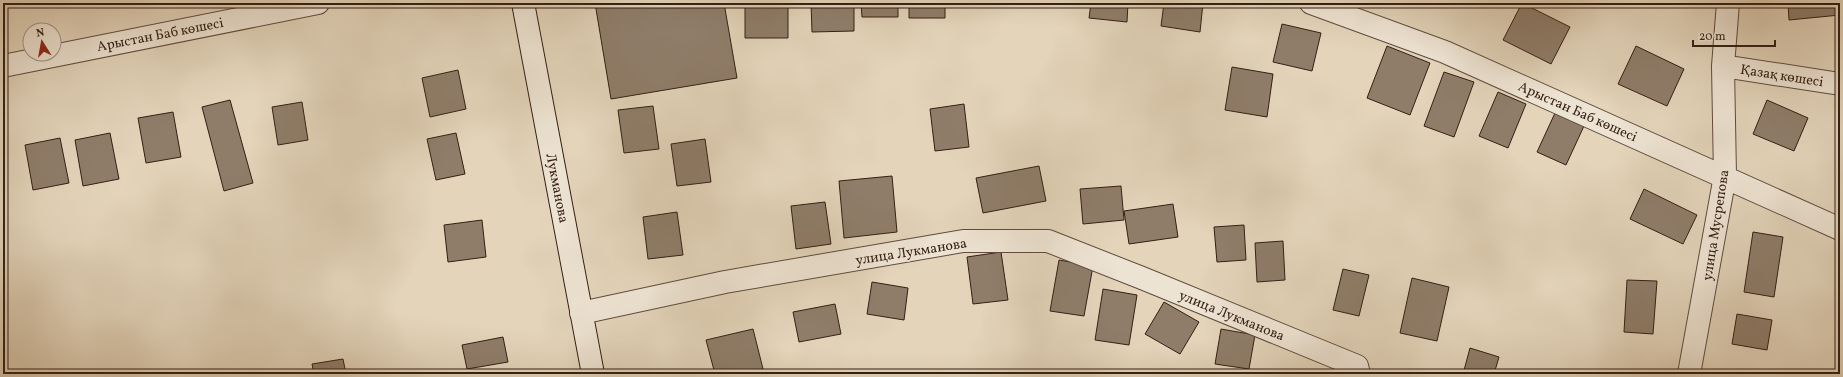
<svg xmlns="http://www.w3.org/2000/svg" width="1843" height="377" font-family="Vollkorn,serif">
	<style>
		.building { fill: #8f7d6a; stroke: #341f14 }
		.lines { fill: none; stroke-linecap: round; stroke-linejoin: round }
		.street-casing { stroke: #604c3e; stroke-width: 24 }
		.secondary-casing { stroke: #341f14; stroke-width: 24 }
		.street { stroke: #ede3d2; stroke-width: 22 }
		.secondary { stroke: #ede3d2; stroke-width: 22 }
		.labels { text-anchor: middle; stroke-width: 3.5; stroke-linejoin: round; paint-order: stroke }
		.street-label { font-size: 14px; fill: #341f14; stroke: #ede3d2 }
	</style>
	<rect width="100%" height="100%" fill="#e3d4ba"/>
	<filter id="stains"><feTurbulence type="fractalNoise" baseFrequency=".005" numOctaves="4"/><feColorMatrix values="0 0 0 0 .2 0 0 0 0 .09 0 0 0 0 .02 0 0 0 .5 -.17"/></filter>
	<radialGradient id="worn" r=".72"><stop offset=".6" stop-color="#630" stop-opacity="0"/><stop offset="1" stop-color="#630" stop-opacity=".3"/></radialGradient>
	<path class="building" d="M595,3H724L737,78L611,99Z
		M811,3H854V31L812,32Z
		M861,3H898V17H862Z
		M909,3H945V18H909Z
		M967,3H1003V6H967Z
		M1091,3H1128L1127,22L1089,18Z
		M1164,3H1203L1200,32L1161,26Z
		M1522,3L1570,27L1551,64L1503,40Z
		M1788,3H1840V15L1789,20Z
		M745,6H788V38H745Z
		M1282,24L1321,33L1312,71L1273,62Z
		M1387,46L1430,63L1410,115L1367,98Z
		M1636,46L1684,69L1667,106L1618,84Z
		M1232,67L1273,74L1267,117L1225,110Z
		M458,70L466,109L430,117L422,78Z
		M1444,72L1474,82L1454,137L1424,126Z
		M1498,92L1526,104L1508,148L1479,136Z
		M230,100L253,183L224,191L202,107Z
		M1767,100L1808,118L1794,151L1753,134Z
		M302,102L308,140L278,145L272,107Z
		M964,104L969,147L935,151L930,109Z
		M653,106L659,149L624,153L618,110Z
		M173,112L181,157L146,163L138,118Z
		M1555,113L1584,126L1566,165L1537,152Z
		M110,133L119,179L83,186L75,140Z
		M456,133L465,174L436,180L427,139Z
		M60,138L69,183L33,190L25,145Z
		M705,139L711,182L677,186L671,144Z
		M1039,166L1046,201L983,213L976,178Z
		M892,176L897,232L844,238L839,181Z
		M1121,186L1124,220L1083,224L1080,189Z
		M1644,189L1697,215L1683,244L1630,219Z
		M825,202L831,244L796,249L791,206Z
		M1173,204L1178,237L1129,244L1124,211Z
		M677,212L683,255L648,259L643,217Z
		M482,220L486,257L448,262L444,225Z
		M1244,225L1246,260L1217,262L1214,227Z
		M1753,232L1783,237L1774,297L1744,292Z
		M1283,241L1285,280L1257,282L1255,243Z
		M1001,252L1008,300L973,304L967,257Z
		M1059,260L1093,266L1084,316L1050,311Z
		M1343,269L1369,275L1359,316L1333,310Z
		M1412,278L1449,287L1437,341L1400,333Z
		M1627,280L1657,281L1653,334L1624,332Z
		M872,282L908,288L904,320L867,314Z
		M1103,289L1137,295L1129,345L1095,340Z
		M1164,302L1199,322L1180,354L1145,334Z
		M835,304L841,334L799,342L793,312Z
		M1737,314L1772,320L1767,350L1732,344Z
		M753,329L763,369L741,374H715L706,340Z
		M1221,329L1255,335L1249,369L1215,364Z
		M503,337L508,362L467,369L462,345Z
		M1470,348L1499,357L1494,374H1463Z
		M343,359L346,374H314L312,364Z"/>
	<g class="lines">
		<defs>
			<path id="street" d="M1311,3L1445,52L1840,229
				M3,66L318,3
				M1723,66L1840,84
				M581,313L725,282L963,241H1048L1142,278L1357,366L1359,374
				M1689,374L1725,176L1723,66L1728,3"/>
			<path id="secondary" d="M523,3L593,374"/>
		</defs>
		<use href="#street" class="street-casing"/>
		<use href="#secondary" class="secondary-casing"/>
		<use href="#street" class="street"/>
		<use href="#secondary" class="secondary"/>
	</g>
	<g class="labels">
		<g class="street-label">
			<text transform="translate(160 34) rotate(-11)" y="5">Арыстан Баб көшесі</text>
			<text transform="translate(1782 75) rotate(9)" y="5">Қазақ көшесі</text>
			<text transform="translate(1578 111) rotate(24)" y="5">Арыстан Баб көшесі</text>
			<text transform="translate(558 188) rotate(79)" y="5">Лукманова</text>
			<text transform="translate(1715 225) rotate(-81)" y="5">улица Мусрепова</text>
			<text transform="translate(911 251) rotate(-9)" y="5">улица Лукманова</text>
			<text transform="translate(1232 315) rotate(22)" y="5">улица Лукманова</text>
		</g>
	</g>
	<rect width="1843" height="377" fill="none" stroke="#e3d4ba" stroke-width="16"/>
	<rect x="4" y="4" width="1835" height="369" fill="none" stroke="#341f14" stroke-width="2"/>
	<rect x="8" y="8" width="1827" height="361" fill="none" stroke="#341f14"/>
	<g transform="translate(42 42) rotate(349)"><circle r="19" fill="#ede3d2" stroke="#a39586"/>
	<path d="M0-3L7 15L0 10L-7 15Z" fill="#8f2418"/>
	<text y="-6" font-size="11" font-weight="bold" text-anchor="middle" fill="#341f14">N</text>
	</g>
	<path d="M1693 40v6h82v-6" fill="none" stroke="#341f14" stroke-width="2"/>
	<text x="1699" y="40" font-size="12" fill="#341f14" stroke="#ede3d2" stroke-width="3" paint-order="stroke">20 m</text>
	<rect width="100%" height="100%" filter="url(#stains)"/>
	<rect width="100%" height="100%" fill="url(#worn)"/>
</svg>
